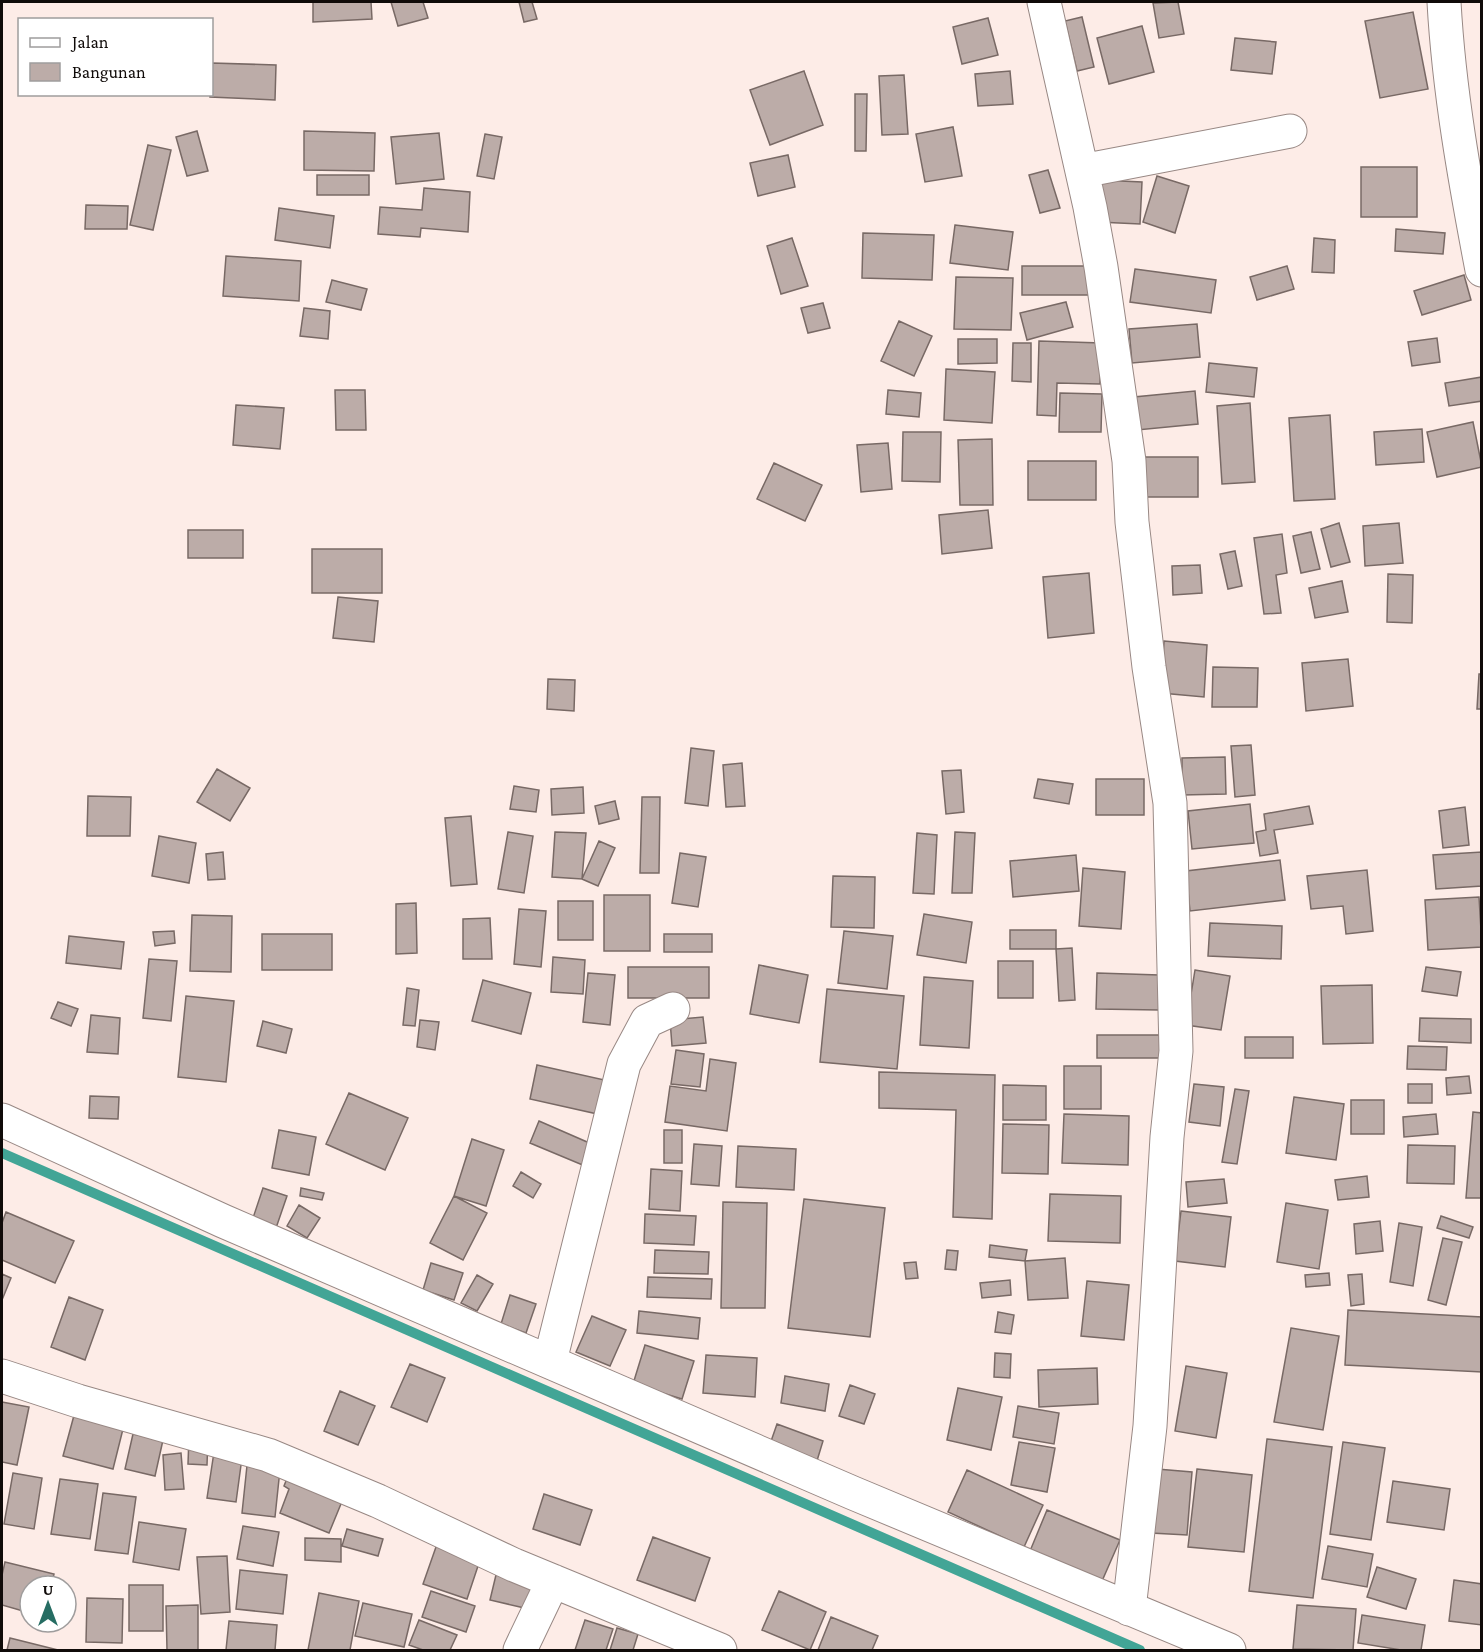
<svg xmlns="http://www.w3.org/2000/svg" width="1483" height="1652" font-family="'Crimson Pro',serif">
	<style>
		.lines { fill: none; stroke-linecap: round; stroke-linejoin: round }
		.stream { stroke: #42a596; stroke-width: 10 }
		.building { fill: #bcaca8; stroke: #786965; stroke-width: 1.5 }
		.minor-casing { stroke: #988884; stroke-width: 35 }
		.minor { stroke: #fff; stroke-width: 33 }
	</style>
	<rect width="100%" height="100%" fill="#fdece7"/>
	<g class="lines">
		<path class="stream" d="M2,1153L1140,1650"/>
	</g>
	<path class="building" d="M313,2H371L372,19L313,22Z
		M391,2H423L428,18L398,26Z
		M519,2H532L537,19L524,22Z
		M1178,2L1184,34L1159,38L1153,3Z
		M1413,12L1428,89L1380,98L1365,21Z
		M1082,17L1094,67L1077,71L1065,21Z
		M988,18L998,55L962,64L953,27Z
		M1142,26L1154,72L1109,84L1097,38Z
		M1235,38L1276,42L1272,74L1231,70Z
		M212,63L276,65L275,100L210,97Z
		M804,71L823,125L770,145L750,90Z
		M1010,71L1013,104L978,106L975,74Z
		M904,75L908,134L882,135L879,76Z
		M855,94H867L866,151H855Z
		M953,127L962,176L925,182L916,134Z
		M197,131L208,171L187,176L176,137Z
		M304,131L375,133L374,171L304,170Z
		M439,133L444,179L396,184L391,137Z
		M485,134L502,137L494,179L477,176Z
		M148,145L171,150L153,230L130,225Z
		M788,155L795,187L758,196L750,163Z
		M1361,167H1417V217H1361Z
		M1048,170L1060,208L1040,213L1029,175Z
		M317,175H369V195H317Z
		M1157,176L1189,186L1175,233L1143,222Z
		M1099,180L1142,182L1140,224L1098,222Z
		M424,188L470,192L468,232L421,228L420,237L378,234L380,207L422,210Z
		M86,205L128,206L127,229H85Z
		M279,208L334,216L330,248L275,240Z
		M955,225L1013,232L1008,270L950,263Z
		M1396,229L1445,233L1443,254L1395,251Z
		M863,233L934,235L932,280L862,278Z
		M792,238L808,286L781,294L767,246Z
		M1314,238L1335,240L1334,273L1312,272Z
		M226,256L301,261L299,301L223,296Z
		M1022,266H1092V295H1022Z
		M1287,266L1294,289L1257,300L1250,277Z
		M1135,269L1216,280L1211,313L1130,302Z
		M1464,275L1471,300L1422,315L1414,291Z
		M956,277L1013,278L1011,330L954,329Z
		M332,280L367,289L361,310L326,302Z
		M1066,302L1073,327L1027,340L1020,313Z
		M823,303L830,328L808,333L801,308Z
		M304,308L330,311L328,339L300,336Z
		M899,321L932,336L914,376L881,361Z
		M1197,324L1200,357L1132,363L1129,329Z
		M1437,338L1440,362L1412,366L1408,342Z
		M958,339H997V363L958,364Z
		M1039,341L1101,343L1100,384L1057,383L1056,416L1037,415Z
		M1013,343H1031V382L1012,381Z
		M1209,363L1257,368L1254,397L1206,392Z
		M946,369L995,372L992,423L944,420Z
		M1482,377V401L1449,406L1445,383Z
		M335,390H365L366,430H336Z
		M888,390L921,393L919,417L886,414Z
		M1195,391L1198,424L1137,430L1134,397Z
		M1060,393L1102,394L1101,432H1059Z
		M1250,403L1255,482L1222,484L1217,406Z
		M236,405L284,408L280,449L233,445Z
		M1330,415L1335,499L1294,501L1289,418Z
		M1473,422L1482,467L1437,477L1427,432Z
		M1422,429L1424,462L1376,465L1374,432Z
		M903,432H941L940,482L902,481Z
		M992,439L993,505H960L958,440Z
		M888,443L892,489L861,492L857,445Z
		M1141,457H1198V497H1141Z
		M1028,461H1096V500H1028Z
		M774,463L822,485L805,521L757,499Z
		M988,510L992,548L942,554L939,515Z
		M1339,523L1350,562L1331,567L1321,529Z
		M1399,523L1403,563L1365,566L1363,526Z
		M188,530H243V558H188Z
		M1311,532L1320,569L1301,573L1293,536Z
		M1282,534L1287,573L1276,575L1281,613L1264,614L1254,538Z
		M312,549H382V593H312Z
		M1235,551L1242,586L1228,589L1220,554Z
		M1200,565L1202,593L1173,595L1172,566Z
		M1089,573L1094,633L1048,638L1043,577Z
		M1388,574L1413,575L1412,623L1387,622Z
		M1342,581L1348,612L1315,618L1309,588Z
		M338,597L378,601L374,642L333,638Z
		M1164,641L1207,645L1204,697L1161,693Z
		M1348,659L1353,706L1306,711L1302,663Z
		M1213,667L1258,668L1257,707H1212Z
		M1479,674H1482V709H1477Z
		M548,679L575,680L574,711L547,709Z
		M1251,745L1255,795L1235,797L1231,746Z
		M691,748L714,751L708,806L685,803Z
		M1225,757L1226,794L1182,795V758Z
		M742,763L745,806L726,807L723,765Z
		M217,769L250,788L230,821L197,802Z
		M961,770L964,812L946,814L942,771Z
		M1038,779L1073,784L1069,804L1034,798Z
		M1096,779H1144V815H1096Z
		M514,786L539,790L536,812L510,809Z
		M583,787L584,813L552,815L551,789Z
		M88,796L131,797L130,836H87Z
		M642,797H660L659,873H640Z
		M615,801L619,819L599,824L595,806Z
		M1250,804L1254,843L1192,849L1188,811Z
		M1309,806L1313,824L1274,830L1278,853L1260,856L1256,832L1266,830L1264,814Z
		M1465,807L1469,845L1443,848L1439,811Z
		M471,816L477,884L451,886L445,818Z
		M508,832L533,836L524,893L498,889Z
		M555,832L586,833L582,879L552,877Z
		M955,832L975,833L972,893H952Z
		M917,833L937,835L934,894L913,893Z
		M159,836L196,843L189,883L152,876Z
		M599,841L615,848L598,886L582,879Z
		M223,852L225,879L208,880L206,854Z
		M1482,852V886L1436,889L1433,855Z
		M680,853L706,857L698,907L672,903Z
		M1076,855L1079,891L1013,897L1010,861Z
		M1280,860L1285,900L1190,911L1186,871Z
		M1083,868L1125,872L1121,929L1079,926Z
		M1367,870L1373,931L1346,934L1343,906L1311,909L1307,876Z
		M833,876L875,877L874,928L831,927Z
		M604,895H650V951H604Z
		M1479,897L1482,947L1428,950L1425,900Z
		M558,901H593V940H558Z
		M416,903L417,953L396,954V904Z
		M519,909L546,911L541,967L514,964Z
		M924,914L972,922L966,963L917,955Z
		M192,915L232,916L231,972L190,971Z
		M490,918L492,959H463V919Z
		M1210,923L1282,926L1281,959L1208,956Z
		M1010,930H1056V949H1010Z
		M174,931L175,943L155,946L153,932Z
		M844,931L893,936L887,989L838,983Z
		M262,934H332V970H262Z
		M664,934H712V952H664Z
		M69,936L124,942L121,969L66,963Z
		M1072,948L1075,1000L1059,1001L1056,949Z
		M553,957L585,960L583,994L551,992Z
		M149,959L177,961L171,1021L143,1018Z
		M998,961H1033V998H998Z
		M759,965L808,975L799,1023L750,1014Z
		M628,967H709V998H628Z
		M1426,967L1461,972L1457,996L1422,991Z
		M1195,970L1230,976L1221,1030L1186,1025Z
		M588,973L615,975L610,1025L583,1022Z
		M1097,973L1159,975V1010L1096,1009Z
		M924,977L973,981L969,1048L920,1045Z
		M483,980L531,993L521,1034L472,1021Z
		M1372,985L1373,1043L1323,1044L1321,986Z
		M407,988L419,990L415,1026L403,1025Z
		M827,989L904,996L897,1069L820,1062Z
		M186,996L234,1001L226,1082L178,1077Z
		M58,1002L78,1009L71,1026L51,1018Z
		M91,1015L120,1018L118,1054L87,1052Z
		M703,1017L706,1043L672,1046L670,1020Z
		M1420,1018L1471,1019V1043L1419,1041Z
		M420,1020L439,1022L435,1050L417,1047Z
		M263,1021L292,1029L286,1053L257,1046Z
		M1097,1035H1163V1058H1097Z
		M1245,1037H1293V1058H1245Z
		M1408,1046L1447,1047L1446,1070L1407,1069Z
		M676,1050L704,1054L700,1087L671,1084Z
		M710,1059L736,1063L727,1131L665,1122L670,1086L706,1091Z
		M537,1065L609,1081L602,1115L530,1099Z
		M1064,1066H1101V1109H1064Z
		M879,1072L995,1075L992,1219L953,1217L956,1110L879,1108Z
		M1469,1076L1471,1093L1447,1095L1446,1078Z
		M1194,1084L1224,1087L1220,1126L1189,1122Z
		M1408,1084H1432V1103H1408Z
		M1003,1085L1046,1086V1120H1003Z
		M1235,1089L1249,1091L1237,1164L1222,1162Z
		M349,1093L408,1118L385,1170L326,1144Z
		M90,1096L119,1097L118,1119L89,1118Z
		M1294,1097L1344,1104L1336,1160L1286,1153Z
		M1351,1100H1384V1134H1351Z
		M1473,1112L1482,1113V1198H1466Z
		M1064,1114L1129,1116L1128,1165L1062,1163Z
		M1436,1114L1438,1134L1404,1137L1403,1117Z
		M539,1121L594,1145L585,1166L530,1143Z
		M1003,1124L1049,1125L1048,1174L1002,1173Z
		M279,1130L316,1137L309,1175L272,1168Z
		M664,1130H682V1163H664Z
		M472,1139L504,1150L486,1206L454,1196Z
		M694,1144L722,1146L719,1186L691,1184Z
		M1408,1145L1455,1146L1454,1184L1407,1183Z
		M738,1146L796,1149L794,1190L736,1187Z
		M651,1169L682,1171L680,1211L649,1209Z
		M521,1172L541,1184L533,1198L513,1186Z
		M1367,1176L1369,1197L1338,1200L1335,1180Z
		M1224,1179L1227,1203L1188,1207L1186,1182Z
		M263,1188L287,1196L276,1228L252,1221Z
		M301,1188L324,1193L322,1200L300,1196Z
		M1050,1194L1121,1196L1120,1243L1048,1241Z
		M454,1196L487,1213L463,1260L430,1243Z
		M804,1199L885,1208L870,1337L788,1328Z
		M723,1202L767,1203L765,1308H721Z
		M1286,1203L1328,1210L1319,1269L1277,1262Z
		M299,1205L320,1218L307,1238L287,1226Z
		M1181,1211L1231,1217L1225,1267L1175,1261Z
		M6,1212L74,1241L55,1283L2,1260V1223Z
		M645,1214L696,1216L694,1245L644,1243Z
		M1441,1216L1473,1227L1469,1238L1437,1228Z
		M1380,1221L1383,1251L1356,1254L1354,1224Z
		M1399,1223L1422,1227L1413,1286L1390,1282Z
		M1443,1238L1462,1242L1446,1305L1428,1300Z
		M990,1245L1027,1250L1025,1261L989,1257Z
		M655,1250L709,1252L708,1274L654,1273Z
		M947,1250L958,1251L956,1270L945,1269Z
		M1065,1258L1068,1298L1028,1300L1025,1261Z
		M916,1262L918,1278L906,1279L904,1263Z
		M431,1263L463,1273L454,1300L423,1290Z
		M1329,1273L1330,1285L1306,1287L1305,1275Z
		M2,1274L11,1278L2,1300Z
		M1362,1274L1364,1304L1351,1306L1348,1275Z
		M477,1275L493,1284L477,1311L461,1303Z
		M648,1277L712,1279L711,1299L647,1297Z
		M1010,1280L1011,1295L982,1298L980,1283Z
		M1087,1281L1129,1285L1124,1340L1081,1336Z
		M510,1295L536,1304L526,1333L501,1324Z
		M69,1297L103,1310L85,1360L51,1347Z
		M1348,1310L1482,1317V1372L1345,1365Z
		M639,1311L700,1318L698,1339L637,1333Z
		M998,1312L1014,1315L1011,1334L995,1332Z
		M592,1316L626,1330L610,1366L576,1352Z
		M1291,1328L1339,1336L1323,1430L1274,1422Z
		M645,1345L694,1361L682,1399L633,1384Z
		M995,1353L1011,1354L1010,1378L994,1377Z
		M706,1355L757,1358L755,1397L703,1393Z
		M410,1364L445,1378L427,1422L391,1407Z
		M1186,1366L1227,1373L1216,1438L1175,1431Z
		M1097,1368L1098,1404L1039,1407L1038,1370Z
		M785,1376L829,1384L825,1411L781,1403Z
		M850,1385L875,1394L864,1424L839,1416Z
		M958,1388L1002,1397L991,1450L947,1440Z
		M340,1391L375,1406L358,1445L324,1431Z
		M2,1402L29,1407L17,1465L2,1462Z
		M1018,1406L1059,1413L1054,1444L1013,1437Z
		M76,1408L125,1421L113,1469L63,1456Z
		M777,1424L823,1441L816,1464L769,1447Z
		M133,1434L163,1440L155,1476L125,1469Z
		M189,1436L208,1437L207,1465L188,1464Z
		M216,1439L244,1443L236,1502L207,1498Z
		M1267,1439L1332,1447L1313,1598L1249,1591Z
		M1019,1442L1055,1448L1047,1492L1011,1485Z
		M1343,1442L1385,1448L1371,1540L1330,1534Z
		M181,1453L184,1489L165,1490L163,1455Z
		M248,1456L281,1460L275,1517L242,1513Z
		M296,1456L343,1499L329,1533L280,1513L289,1489L284,1486Z
		M1157,1469L1192,1472L1187,1535L1151,1533Z
		M1197,1469L1252,1475L1244,1552L1188,1547Z
		M967,1470L1043,1505L1024,1547L948,1512Z
		M13,1473L42,1478L34,1529L4,1524Z
		M60,1479L98,1484L90,1539L51,1534Z
		M1393,1481L1450,1489L1444,1530L1387,1522Z
		M103,1493L136,1497L128,1554L95,1550Z
		M544,1494L592,1510L580,1545L533,1529Z
		M1047,1510L1120,1540L1102,1581L1030,1551Z
		M139,1522L186,1529L179,1570L133,1562Z
		M243,1526L279,1532L273,1566L237,1559Z
		M443,1527L486,1542L467,1599L423,1584Z
		M347,1529L383,1539L378,1556L342,1546Z
		M653,1537L710,1558L695,1601L637,1580Z
		M305,1538L341,1539V1562L305,1560Z
		M1328,1546L1373,1554L1367,1587L1322,1579Z
		M501,1554L540,1563L529,1609L490,1600Z
		M227,1556L230,1612L201,1614L197,1557Z
		M5,1562L54,1574L51,1586H30V1613L2,1605V1575Z
		M1377,1567L1416,1579L1406,1609L1367,1597Z
		M240,1570L287,1575L283,1614L236,1609Z
		M1454,1580L1482,1584V1625L1449,1621Z
		M129,1585H163V1631H129Z
		M431,1591L475,1606L466,1632L422,1617Z
		M779,1591L826,1612L810,1650L762,1630Z
		M319,1593L359,1601L350,1650H308Z
		M87,1598L123,1599L122,1643L86,1642Z
		M363,1603L412,1614L404,1647L355,1636Z
		M198,1605V1650H167L166,1606Z
		M1297,1605L1356,1609L1353,1650L1293,1649Z
		M1362,1615L1425,1625L1421,1650H1401L1358,1643Z
		M831,1617L878,1636L872,1650H818Z
		M419,1620L457,1635L450,1650H423L409,1645Z
		M585,1620L613,1629L606,1650H575Z
		M229,1621L277,1625L275,1650H226Z
		M617,1628L638,1634L633,1650H610Z
		M10,1638L58,1650H7Z"/>
	<g class="lines">
		<defs>
			<path id="minor" d="M1044,2L1090,207L1101,267L1129,461L1132,522L1149,667L1170,803L1176,1051L1167,1137L1150,1426L1129,1609
				M1444,2C1449,92 1465,181 1482,270
				M1082,171L1290,131
				M2,1120L223,1221L853,1493L1229,1650
				M550,1361L624,1064L647,1021L673,1009
				M2,1376L78,1401L268,1455L378,1501L514,1565L720,1650
				M520,1650L553,1581"/>
		</defs>
		<use href="#minor" class="minor-casing"/>
		<use href="#minor" class="minor"/>
	</g>
	<rect width="1483" height="1652" fill="none" stroke="#100b09" stroke-width="6"/>
	<rect x="18" y="18" width="195" height="78" fill="#ffffff" stroke="#9f9d9d" stroke-width="1.5"/>
	<rect x="30" y="38" width="30" height="9" fill="#ffffff" stroke="#9f9d9d" stroke-width="1.5"/>
	<text x="72" y="48" font-size="18" fill="#100b09">Jalan</text>
	<rect x="30" y="63" width="30" height="18" fill="#bcaca8" stroke="#9f9d9d" stroke-width="1.5"/>
	<text x="72" y="78" font-size="18" fill="#100b09">Bangunan</text>
	<g transform="translate(48 1604)"><circle r="28" fill="#ffffff" stroke="#9f9d9d" stroke-width="1.5"/>
	<path d="M0-4.5L10 22L0 15L-10 22Z" fill="#266d63"/>
	<text y="-9" font-size="16" font-weight="bold" text-anchor="middle" fill="#100b09">U</text>
	</g>
</svg>
